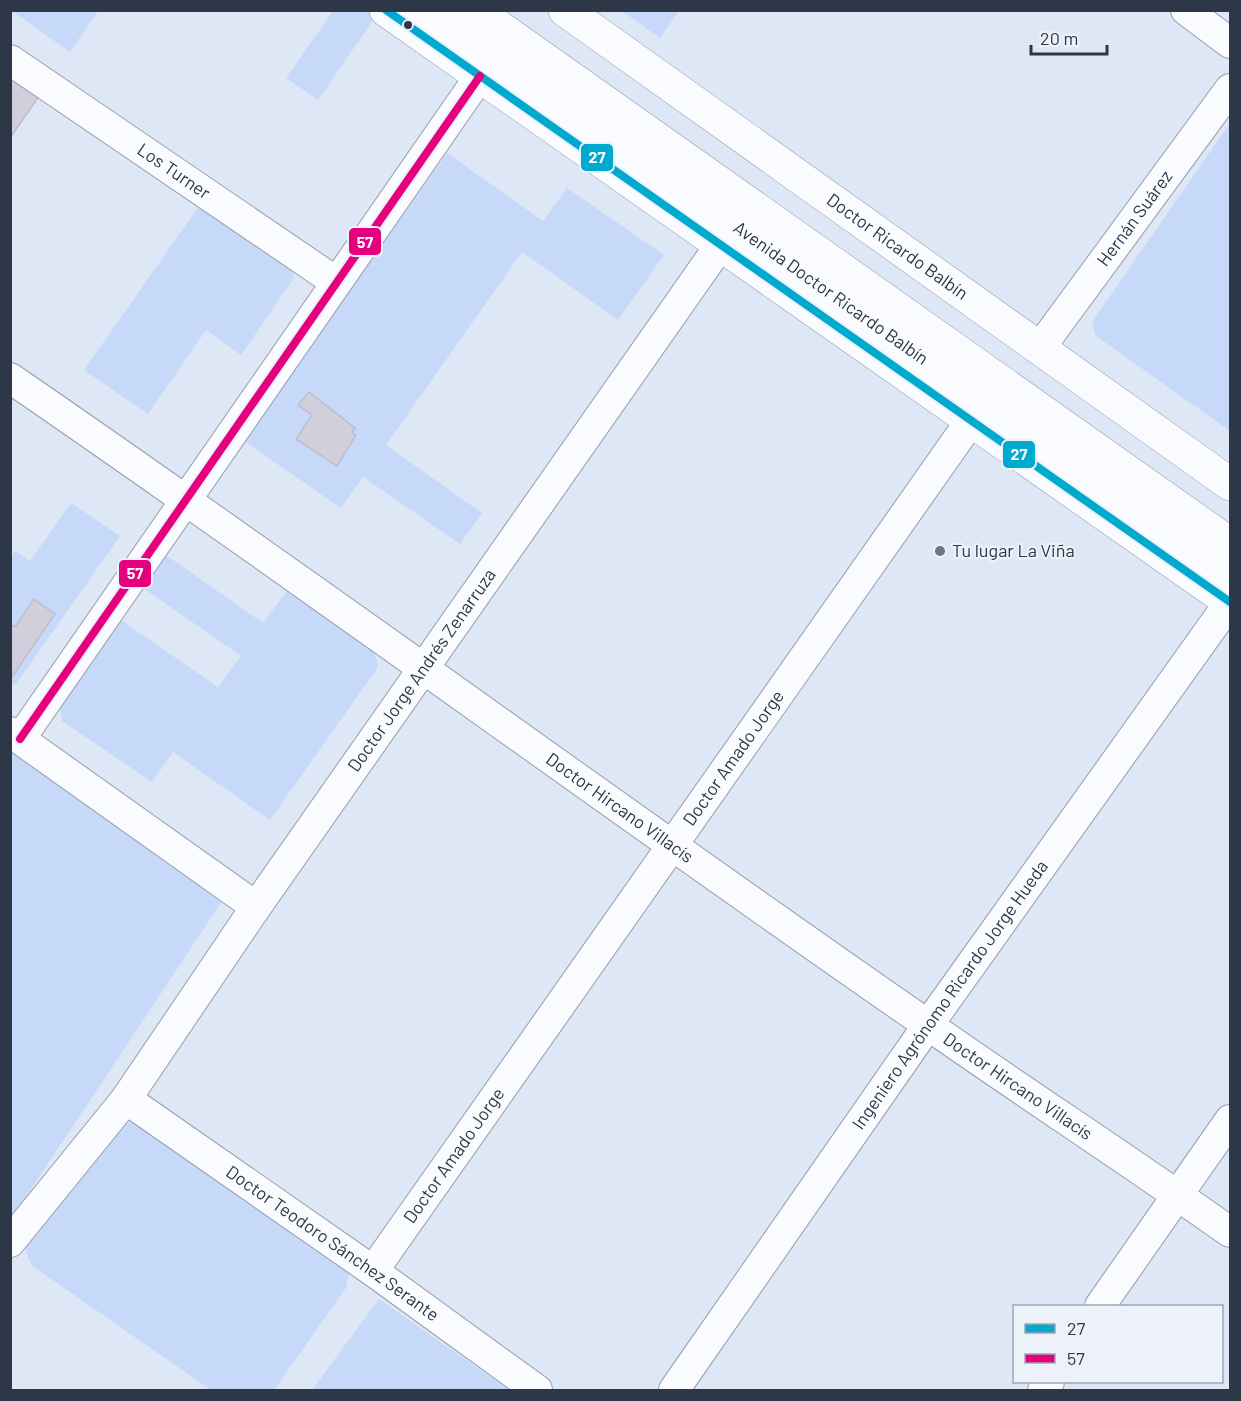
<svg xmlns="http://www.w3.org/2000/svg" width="1241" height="1401" font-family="Barlow,sans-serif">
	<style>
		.green { fill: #c6d9f8 }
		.building { fill: #d1cfdc; stroke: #bfbdcb; stroke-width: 1.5 }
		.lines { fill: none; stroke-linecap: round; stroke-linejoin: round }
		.minor-casing { stroke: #959daa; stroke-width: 32 }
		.tertiary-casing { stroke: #959daa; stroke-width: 34 }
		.secondary-casing { stroke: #959daa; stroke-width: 34 }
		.minor { stroke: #fafbfe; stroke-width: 30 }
		.tertiary { stroke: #fafbfe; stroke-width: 33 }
		.secondary { stroke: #fafbfe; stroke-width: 33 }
		.bus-1-casing { stroke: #ecf1fa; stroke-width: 12 }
		.bus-2-casing { stroke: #ecf1fa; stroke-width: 12 }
		.bus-1 { stroke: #00a9ce; stroke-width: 8 }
		.bus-2 { stroke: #e5007d; stroke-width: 8 }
		.bus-dot { fill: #2d3747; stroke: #ecf1fa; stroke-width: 2 }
		.poi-dot { fill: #6b7584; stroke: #ecf1fa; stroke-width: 2 }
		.labels { text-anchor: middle; stroke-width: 4.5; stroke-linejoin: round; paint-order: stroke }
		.street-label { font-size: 18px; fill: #2d3747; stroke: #ecf1fa }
		.poi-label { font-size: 18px; fill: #2d3747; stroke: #ecf1fa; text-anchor: start }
		.line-badge { stroke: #ecf1fa; stroke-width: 2 }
		.badge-label { font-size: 16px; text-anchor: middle; font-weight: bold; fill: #fff }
	</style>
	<rect width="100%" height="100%" fill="#dee7f5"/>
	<path class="green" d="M12,11V10L98,11L70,52Z
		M333,11H368L376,16L318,100L286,78Z
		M622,11H679L660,38Z
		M1230,123V431L1096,336L1092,322Z
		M447,153L543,221L567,188L664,255L618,320L522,252L386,445L482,513L460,544L363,477L341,508L244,441Z
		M201,203L291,266L294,278L241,355L206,330L148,414L84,370Z
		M71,503L120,536L16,684L11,685V557L15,551L30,561Z
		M166,555L263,623L287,591L374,650L378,667L270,820L173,752L152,782L62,721L60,708L121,620L218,687L241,656L143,588Z
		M11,742L227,894L11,1219Z
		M132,1122L349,1273L346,1288L274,1390H211L31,1265L25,1248L113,1124Z
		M379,1299L509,1390H312Z"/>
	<path class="building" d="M10,70L42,92L10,138Z
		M309,392L355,428L352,433L356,435L337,466L296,439L312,415L298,405Z
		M34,599L55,614L12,677L10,624L15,627Z"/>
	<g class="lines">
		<defs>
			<g id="minor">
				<path d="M1186,10L1230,43"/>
				<path id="s1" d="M10,60L336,282"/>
				<path id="s2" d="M1039,349L1230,89"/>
				<path id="s3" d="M10,378C319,590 620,812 928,1025C1028,1095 1131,1162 1230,1232"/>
				<path d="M10,732L256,907"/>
				<path d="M20,739L480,76"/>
				<path id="s4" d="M126,1099L373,1271L537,1390"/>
				<path id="s5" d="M10,1242L126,1099L256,907L721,244"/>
				<path id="s6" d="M373,1271L970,422"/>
				<path d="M1100,1306L1230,1120"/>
				<path id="s7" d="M674,1390L928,1025L1230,602"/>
				<path d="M1043,1390L1049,1382"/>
			</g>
			<g id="tertiary">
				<path d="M386,10C668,206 948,406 1230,602"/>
				<path id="s8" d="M565,10L1230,484"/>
			</g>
			<g id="secondary">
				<path id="s9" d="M431,10L1230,576"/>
				<path d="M475,10L1230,544"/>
			</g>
		</defs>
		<use href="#minor" class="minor-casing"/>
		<use href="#tertiary" class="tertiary-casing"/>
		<use href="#secondary" class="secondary-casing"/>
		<use href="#minor" class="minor"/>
		<use href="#tertiary" class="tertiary"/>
		<use href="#secondary" class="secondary"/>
		<defs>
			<path id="bus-1" d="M386,10C668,206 948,406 1230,602"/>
			<path id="bus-2" d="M20,739L480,76"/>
		</defs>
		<use href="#bus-1" class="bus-1-casing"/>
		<use href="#bus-2" class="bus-2-casing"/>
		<use href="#bus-1" class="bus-1"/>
		<use href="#bus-2" class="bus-2"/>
	</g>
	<circle class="bus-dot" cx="408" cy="25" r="5"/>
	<circle class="poi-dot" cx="940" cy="551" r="6"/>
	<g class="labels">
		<g class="street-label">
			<text dy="6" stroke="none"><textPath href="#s1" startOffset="198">Los Turner</textPath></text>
			<text dy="6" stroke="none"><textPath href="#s2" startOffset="162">Hernán Suárez</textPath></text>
			<text dy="6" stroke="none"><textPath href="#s8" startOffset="408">Doctor Ricardo Balbín</textPath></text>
			<text dy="6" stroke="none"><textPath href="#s9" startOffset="490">Avenida Doctor Ricardo Balbín</textPath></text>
			<text dy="6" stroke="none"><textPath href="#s5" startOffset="705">Doctor Jorge Andrés Zenarruza</textPath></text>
			<text dy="6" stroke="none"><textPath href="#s6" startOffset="627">Doctor Amado Jorge</textPath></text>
			<text dy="6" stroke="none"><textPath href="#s3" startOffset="746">Doctor Hircano Villacís</textPath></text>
			<text dy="6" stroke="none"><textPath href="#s7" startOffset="482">Ingeniero Agrónomo Ricardo Jorge Hueda</textPath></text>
			<text dy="6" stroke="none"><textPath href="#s3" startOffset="1232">Doctor Hircano Villacís</textPath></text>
			<text dy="6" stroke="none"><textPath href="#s6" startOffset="141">Doctor Amado Jorge</textPath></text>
			<text dy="6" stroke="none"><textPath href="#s4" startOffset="252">Doctor Teodoro Sánchez Serante</textPath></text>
		</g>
		<g class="poi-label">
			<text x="952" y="557">Tu lugar La Viña</text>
		</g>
	</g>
	<g class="line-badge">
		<rect x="580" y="143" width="34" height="29" rx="6" fill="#00a9ce"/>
		<rect x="348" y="227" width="34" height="29" rx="6" fill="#e5007d"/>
		<rect x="1002" y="440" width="34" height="29" rx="6" fill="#00a9ce"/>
		<rect x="118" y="559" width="34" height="29" rx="6" fill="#e5007d"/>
	</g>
	<g class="badge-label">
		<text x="597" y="163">27</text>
		<text x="365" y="248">57</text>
		<text x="1019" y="460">27</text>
		<text x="135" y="579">57</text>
	</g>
	<rect width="1241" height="1401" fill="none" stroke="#2d3747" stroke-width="24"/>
	<rect x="1013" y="1305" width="210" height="78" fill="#ecf1fa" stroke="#a0a7b2" stroke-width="1.5"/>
	<rect x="1025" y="1324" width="30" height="9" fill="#00a9ce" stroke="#a0a7b2" stroke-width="1.5"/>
	<text x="1067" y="1335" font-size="18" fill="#2d3747">27</text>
	<rect x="1025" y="1354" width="30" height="9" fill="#e5007d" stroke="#a0a7b2" stroke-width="1.5"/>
	<text x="1067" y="1365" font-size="18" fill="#2d3747">57</text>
	<path d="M1031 45v9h76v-9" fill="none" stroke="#2d3747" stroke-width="3"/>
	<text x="1040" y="45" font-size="18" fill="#2d3747" stroke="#ecf1fa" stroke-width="4.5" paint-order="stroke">20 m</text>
</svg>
